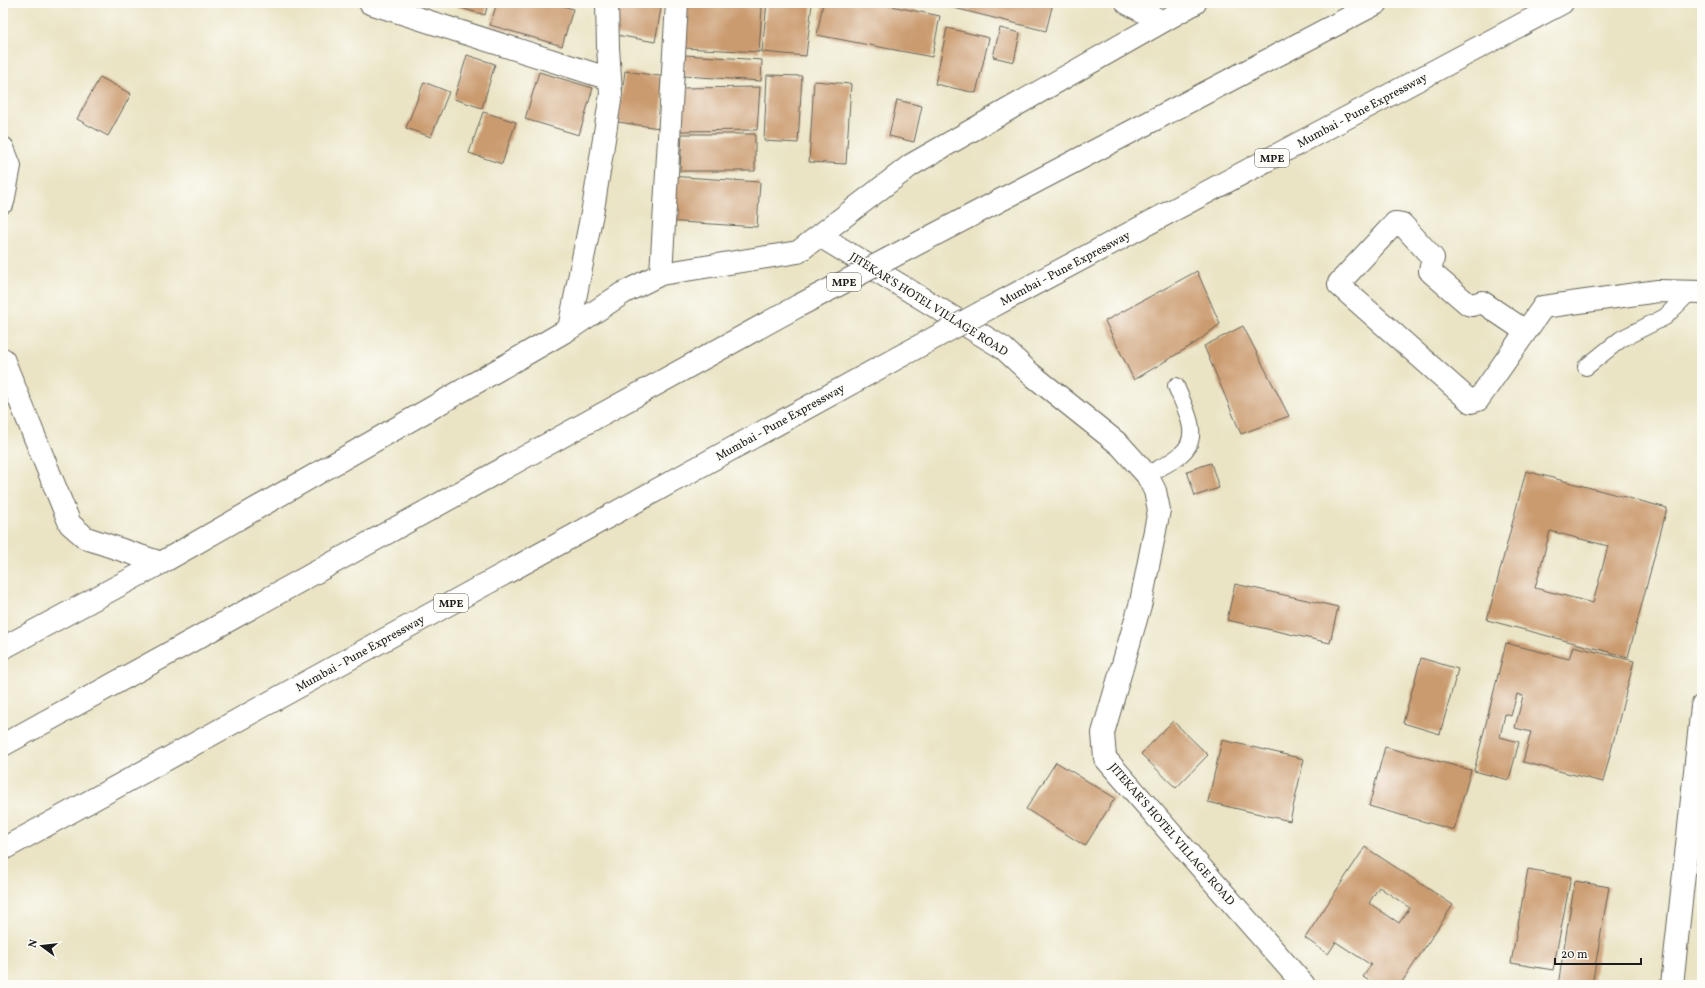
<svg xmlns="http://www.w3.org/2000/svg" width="1705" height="988" font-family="Vollkorn,serif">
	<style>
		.building { fill: #cb9b6f; fill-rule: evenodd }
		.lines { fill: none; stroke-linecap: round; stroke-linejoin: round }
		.lane-casing { stroke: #646257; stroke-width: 18 }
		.street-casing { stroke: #646257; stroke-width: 24 }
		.primary-casing { stroke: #646257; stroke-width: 24 }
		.highway-casing { stroke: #646257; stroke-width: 24 }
		.lane { stroke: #fff; stroke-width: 16 }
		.street { stroke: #fff; stroke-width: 22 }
		.primary { stroke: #fff; stroke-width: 22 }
		.highway { stroke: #fff; stroke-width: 22 }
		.highway-bridge-casing { stroke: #646257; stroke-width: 24; stroke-linecap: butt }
		.highway-bridge { stroke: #fff; stroke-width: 22 }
		.labels { text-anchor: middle; stroke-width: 3; stroke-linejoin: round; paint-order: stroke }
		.shield { fill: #fdfcf7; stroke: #605f5e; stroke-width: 1 }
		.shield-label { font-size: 11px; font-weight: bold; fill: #1c1c1c }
		.street-label { font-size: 12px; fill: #1c1c1c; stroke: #fdfcf7 }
	</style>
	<rect width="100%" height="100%" fill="#fdfcf7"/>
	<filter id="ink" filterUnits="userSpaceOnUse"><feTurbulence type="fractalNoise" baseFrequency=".025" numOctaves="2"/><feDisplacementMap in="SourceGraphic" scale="8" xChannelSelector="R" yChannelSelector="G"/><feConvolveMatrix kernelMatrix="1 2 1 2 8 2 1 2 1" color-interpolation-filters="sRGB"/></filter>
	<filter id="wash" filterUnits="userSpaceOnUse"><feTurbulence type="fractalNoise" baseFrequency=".012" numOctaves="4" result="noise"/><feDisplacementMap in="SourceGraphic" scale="16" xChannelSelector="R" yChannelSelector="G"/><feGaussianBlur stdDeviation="0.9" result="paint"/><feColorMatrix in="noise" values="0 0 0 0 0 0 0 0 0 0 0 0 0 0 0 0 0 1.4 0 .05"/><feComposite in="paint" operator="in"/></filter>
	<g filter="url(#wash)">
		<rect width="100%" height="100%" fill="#eae4c5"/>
		<g id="blocks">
			<path class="building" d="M444,3H488L485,15Z
				M497,3H554L573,9L562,46L490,25Z
				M617,3H662L655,42L611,34Z
				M686,3L762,7L759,52L684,48Z
				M767,3H812L806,56L762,52Z
				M823,3H876L940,16L932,57L817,35Z
				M947,3H1053L1046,31L946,6Z
				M947,28L989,38L976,93L935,84Z
				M1000,28L1020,33L1014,62L993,57Z
				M467,55L495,64L482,108L454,99Z
				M685,55L762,60L761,81L684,76Z
				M625,71L666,77L659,128L618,122Z
				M539,72L593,88L579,135L525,119Z
				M767,75L802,76L798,143L764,141Z
				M100,77L131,94L108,136L77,119Z
				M814,81L851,84L846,164L809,162Z
				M424,82L449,92L431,137L406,128Z
				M760,87L757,130L678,131L682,88Z
				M897,100L922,106L914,142L889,136Z
				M483,112L516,122L502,164L469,153Z
				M682,134H755V171H680Z
				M669,176L760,182L757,227L666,221Z
				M1197,271L1220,324L1197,342L1134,380L1105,321Z
				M1243,326L1289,416L1241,434L1204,346Z
				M1211,463L1219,488L1195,496L1187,471Z
				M1526,471L1667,508L1628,657L1487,620ZM1550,531L1608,546L1593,603L1535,588Z
				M1235,584L1338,607L1330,643L1227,620Z
				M1506,643L1569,659L1573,646L1634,661L1603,782L1523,762L1531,732L1515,728L1523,696L1517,694L1511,716L1505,714L1500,737L1519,742L1509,780L1474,771Z
				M1421,658L1458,669L1440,734L1403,723Z
				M1173,721L1208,755L1176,788L1141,754Z
				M1222,740L1304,759L1290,821L1208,802Z
				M1385,747L1471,770L1454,830L1369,806Z
				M1056,762L1115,798L1085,846L1026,809Z
				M1365,847L1453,905L1400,985H1376L1363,977L1371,965L1336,942L1328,954L1305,938ZM1379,887L1410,908L1399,923L1369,903Z
				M1528,869L1571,877L1553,970L1511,963Z
				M1575,881L1609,887L1592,985H1558Z"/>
		</g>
	</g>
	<g filter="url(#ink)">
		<use href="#blocks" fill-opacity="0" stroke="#646257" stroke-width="1"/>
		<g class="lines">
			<defs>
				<path id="lane" d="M1586,367L1621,339L1665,317L1690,292
					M1147,475C1158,468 1172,463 1181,454C1203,436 1184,407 1176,386"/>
				<path id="street" d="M370,3L610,79
					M1127,3L1161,21
					M3,148L10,166L3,202
					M820,236L1003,348L1031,374L1120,445L1147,475L1155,491L1159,510L1141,602L1103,733L1105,758L1304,985
					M661,274L677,3
					M569,329L594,203L611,94L608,47L607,3
					M1525,331L1482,302L1472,305L1468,304L1433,274L1430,271L1433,258L1402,224L1395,223L1339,283V285L1471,402L1478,400L1543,307L1658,291L1702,292
					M3,359L70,524L86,538L161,563
					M3,648L161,563L524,355L569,329L623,293L661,274L798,252L911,165L1195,3"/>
				<path id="primary" d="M1672,985L1702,706"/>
				<path id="highway" d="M890,258L1377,3
					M982,312L1562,3
					M3,745L798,306
					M3,849L899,357"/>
			</defs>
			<use href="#lane" class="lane-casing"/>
			<use href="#street" class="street-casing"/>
			<use href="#primary" class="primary-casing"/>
			<use href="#highway" class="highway-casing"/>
			<use href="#lane" class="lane"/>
			<use href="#street" class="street"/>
			<use href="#primary" class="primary"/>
			<use href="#highway" class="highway"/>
			<defs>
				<path id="highway-bridge" d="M798,306L890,258
					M899,357L982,312"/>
			</defs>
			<use href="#highway-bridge" class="highway-bridge-casing"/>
			<use href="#highway-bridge" class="highway-bridge"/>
		</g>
	</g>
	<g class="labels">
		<g class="shield">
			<rect x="1255" y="149" width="34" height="18" rx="3"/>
			<rect x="827" y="273" width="34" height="18" rx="3"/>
			<rect x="434" y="594" width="34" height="18" rx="3"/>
		</g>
		<g class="shield-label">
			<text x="1272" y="162">MPE</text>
			<text x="844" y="286">MPE</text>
			<text x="451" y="607">MPE</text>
		</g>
		<g class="street-label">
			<text transform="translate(1362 110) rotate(-28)" y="4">Mumbai - Pune Expressway</text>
			<text transform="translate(1065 268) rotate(-28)" y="4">Mumbai - Pune Expressway</text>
			<text transform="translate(929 304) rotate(32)" y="4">JITEKAR'S HOTEL VILLAGE ROAD</text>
			<text transform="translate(780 422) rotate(-29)" y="4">Mumbai - Pune Expressway</text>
			<text transform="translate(360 653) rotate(-29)" y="4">Mumbai - Pune Expressway</text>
			<text transform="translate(1172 834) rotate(49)" y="4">JITEKAR'S HOTEL VILLAGE ROAD</text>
		</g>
	</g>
	<rect width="1705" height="988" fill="none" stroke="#fdfcf7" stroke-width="16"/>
	<g transform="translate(42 946) rotate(285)" stroke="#fdfcf7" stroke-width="3" paint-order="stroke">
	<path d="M0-3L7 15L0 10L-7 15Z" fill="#1c1c1c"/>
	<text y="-6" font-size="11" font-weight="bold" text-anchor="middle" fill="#1c1c1c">N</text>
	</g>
	<path d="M1555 958v6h86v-6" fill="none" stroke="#1c1c1c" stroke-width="2"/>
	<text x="1561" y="958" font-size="12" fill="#1c1c1c" stroke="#fdfcf7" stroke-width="3" paint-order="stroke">20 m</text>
</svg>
